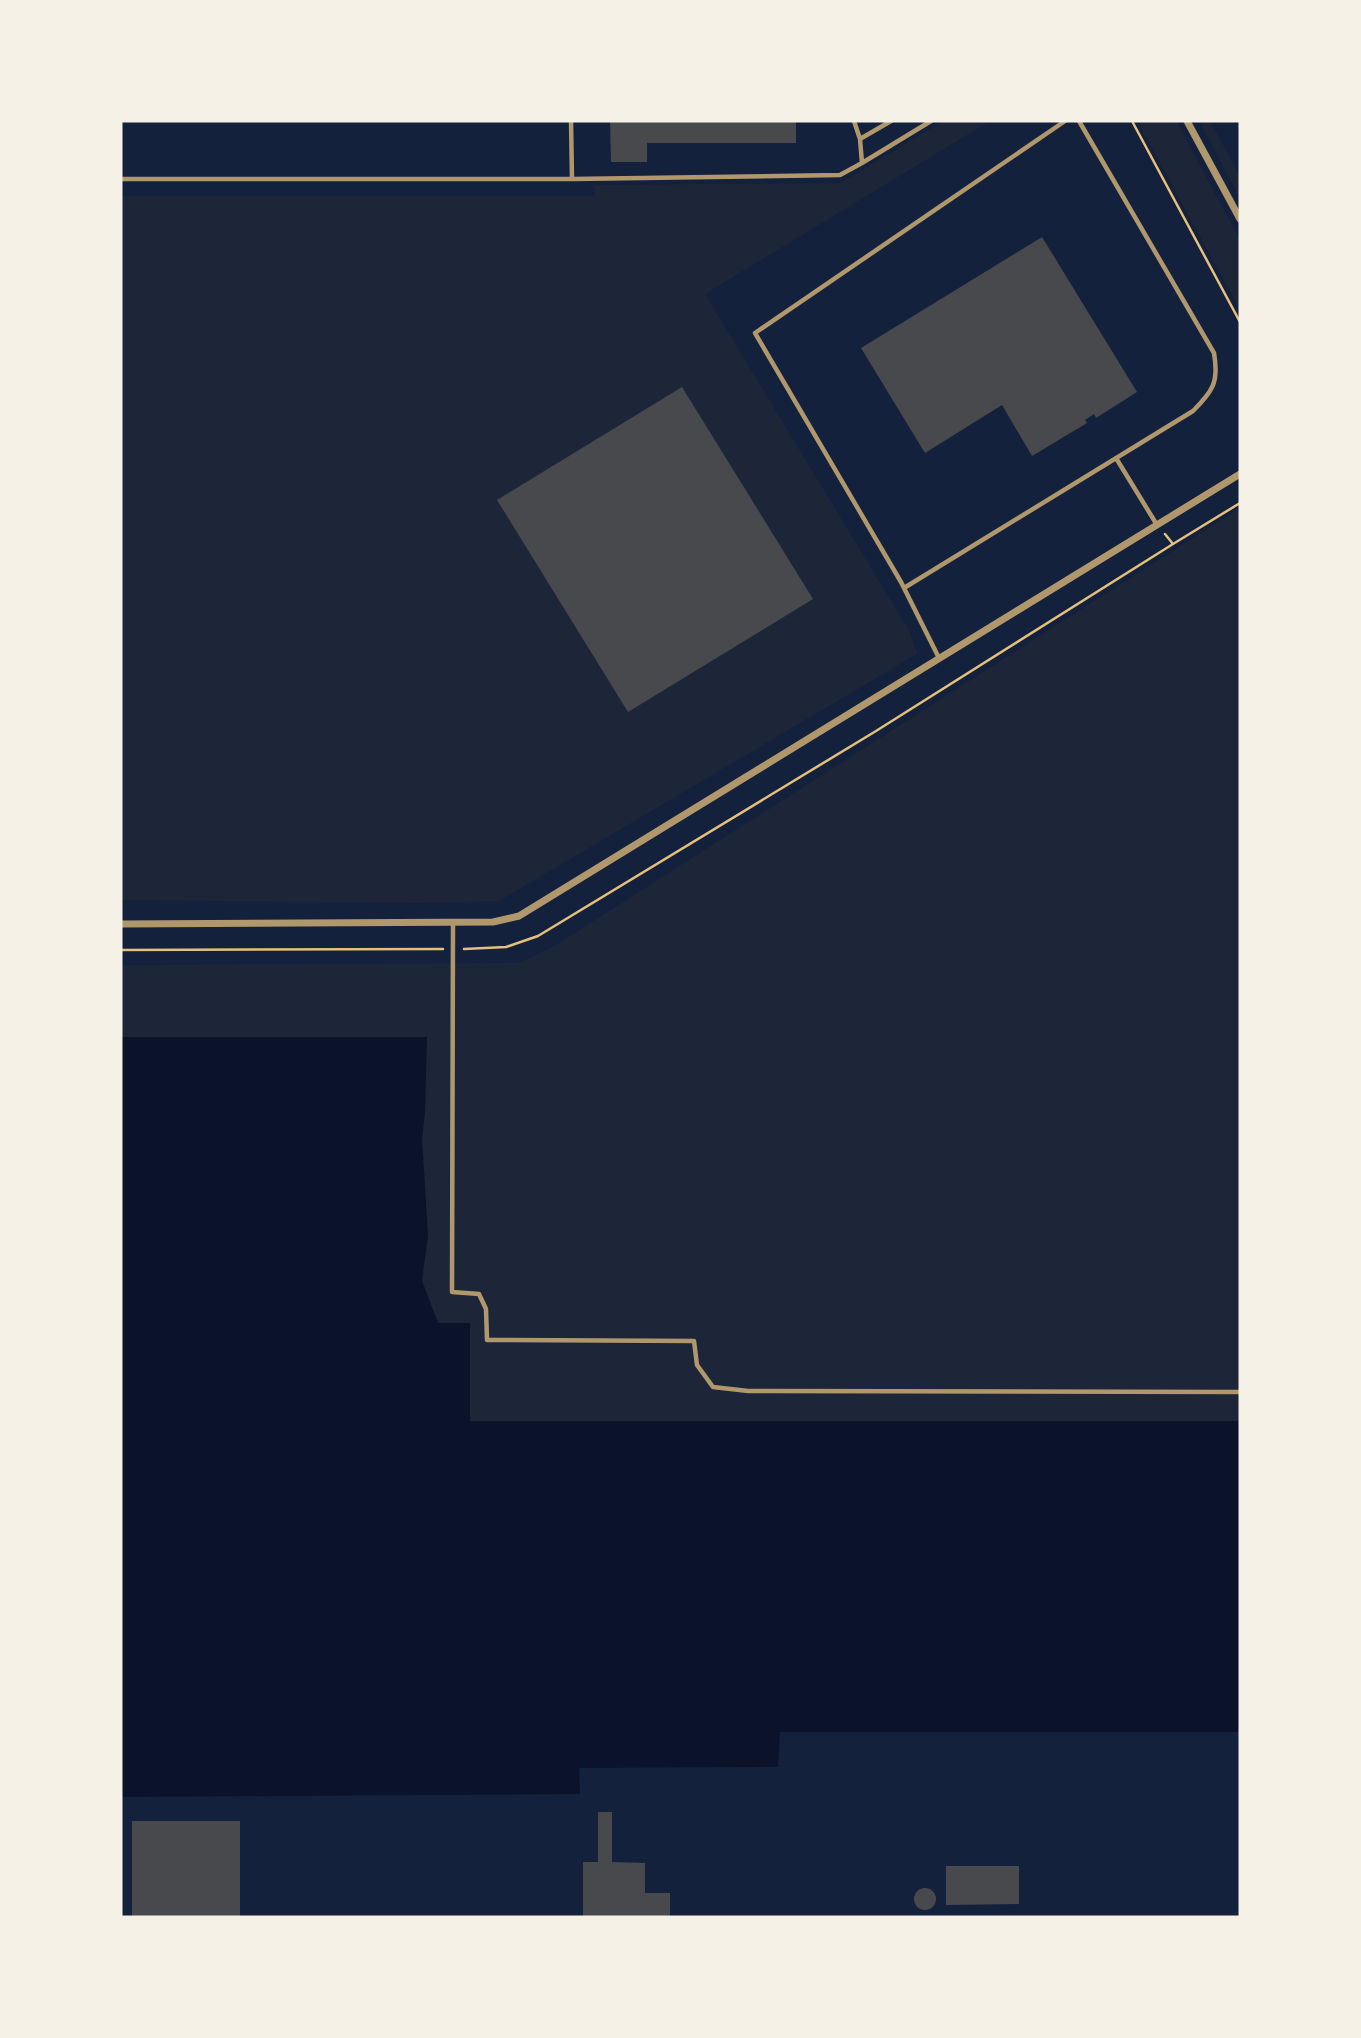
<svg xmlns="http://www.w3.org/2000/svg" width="1361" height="2038" font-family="Helvetica,sans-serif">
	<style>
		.green { fill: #1d2539 }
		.water { fill: #0b132b }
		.building { fill: #48494c }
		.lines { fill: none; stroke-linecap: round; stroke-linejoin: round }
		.path { stroke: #e5c07b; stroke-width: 2.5 }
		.service { stroke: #b1986c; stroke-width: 4.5 }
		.minor { stroke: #b1986c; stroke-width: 7 }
	</style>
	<rect width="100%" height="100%" fill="#14213d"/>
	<path class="green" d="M943,121H990L705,294L910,632L917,654L499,901L422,903L121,900V196H595V185L840,183Z
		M1137,121H1176L1240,240V310Z
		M1199,121H1210L1240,176V198Z
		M1240,508V1421H470V1323H438L422,1281L426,1202L422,1139L425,1112L426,1037H121V965L519,963L556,945Z"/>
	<path class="water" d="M121,1037H427L425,1112L422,1139L428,1236L422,1281L438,1323H470V1421H1240V1732H780L778,1767L579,1768L580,1794L121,1797Z"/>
	<path class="building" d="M610,121H796V143H647V162H611Z
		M1042,237L1137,392L1096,418L1094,414L1085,420L1087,423L1032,456L1002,405L925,453L861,348Z
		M682,387L813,599L628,712L497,500Z
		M598,1812H612V1862L645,1863V1893H670V1917H583V1862H598Z
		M132,1821H240V1917H132Z
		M946,1866H1019V1904L946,1905Z
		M914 1899a11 11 0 1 1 22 0a11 11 0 1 1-22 0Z"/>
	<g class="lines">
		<path class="path" d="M1132,121L1240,322
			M1165,534L1173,544L1240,503
			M464,949L506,947L538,936L876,731L1173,544
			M121,950L443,949"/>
		<path class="service" d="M854,121L860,139L891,121
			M862,163L931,121
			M121,179H572L571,121
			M572,179L840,175L862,163L860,139
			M1116,458L1157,525
			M904,588L1193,411C1213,391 1219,382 1214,353L1079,121
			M939,658L901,582L755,333L1065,121
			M453,923L452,1292L479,1294L486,1309L487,1340L694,1341L697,1365L713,1387L748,1391L1240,1392"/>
		<path class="minor" d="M1187,121L1240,219
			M121,924L493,922L519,916L1240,474"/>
	</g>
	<rect width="1361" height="2038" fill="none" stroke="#f6f1e7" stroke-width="245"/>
</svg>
